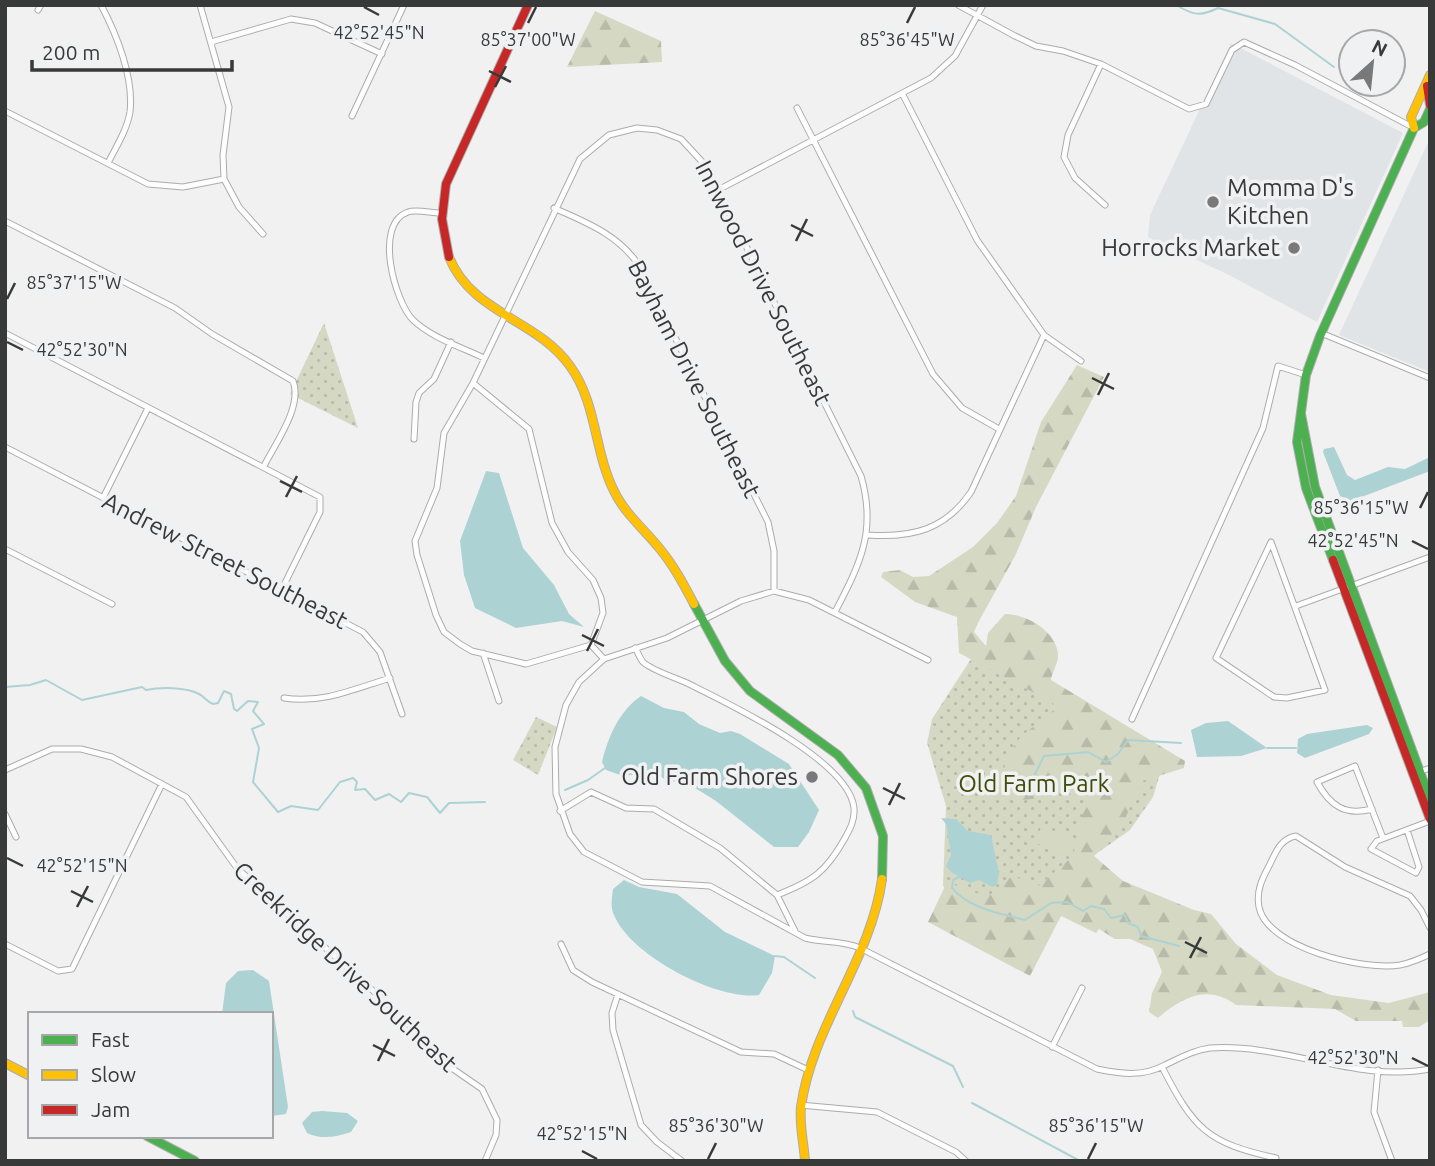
<svg xmlns="http://www.w3.org/2000/svg" width="1435" height="1166" font-family="Ubuntu,sans-serif">
	<style>
		.built { fill: #e0e4e7 }
		.green { fill: url(#green-dots) }
		.forest { fill: url(#forest-firs) }
		.pitch { fill: #d5d9c4 }
		.water { fill: #add2d4 }
		.lines { fill: none; stroke-linecap: round; stroke-linejoin: round }
		.stream { stroke: #add2d4; stroke-width: 2 }
		.street-casing { stroke: #acacac; stroke-width: 7 }
		.fast-casing { stroke: #acacac; stroke-width: 10 }
		.slow-casing { stroke: #acacac; stroke-width: 10 }
		.jam-casing { stroke: #acacac; stroke-width: 10 }
		.street { stroke: #fdfdfd; stroke-width: 5 }
		.fast { stroke: #4caf50; stroke-width: 8 }
		.slow { stroke: #ffc107; stroke-width: 8 }
		.jam { stroke: #c62828; stroke-width: 8 }
		.ticks { fill: none; stroke: #383939; stroke-width: 2.5 }
		.poi-dot { fill: #797979; stroke: #f0f1f2; stroke-width: 2.5 }
		.labels { text-anchor: middle; stroke-width: 7; stroke-linejoin: round; paint-order: stroke }
		.poi-label { font-size: 24px; fill: #383939; stroke: #f0f1f2; text-anchor: end }
		.street-label { font-size: 24px; fill: #383939; stroke: #f0f1f2 }
		.park-label { font-size: 24px; fill: #424a07; stroke: #f0f1f2 }
		.ticks-label { font-size: 18px; text-anchor: middle; fill: #383939; stroke: #f0f1f2; stroke-width: 7; stroke-linejoin: round; paint-order: stroke }
	</style>
	<defs>
		<pattern id="green-dots" width="8" height="8" patternUnits="userSpaceOnUse" patternTransform="scale(1.75)"><rect width="8" height="8" fill="#d5d9c4"/><path d="M2 2h.1M6 6h.1" fill="none" stroke="#b8bba9" stroke-width="1.8" stroke-linecap="round"/></pattern>
		<pattern id="forest-firs" width="22" height="20" patternUnits="userSpaceOnUse" patternTransform="scale(1.75)"><rect width="22" height="20" fill="#d5d9c4"/><path d="M5 1l3.5 6h-7zM16 11l3.5 6h-7z" fill="#b8bba9"/></pattern>
	</defs>
	<rect width="100%" height="100%" fill="#f1f1f1"/>
	<path class="built" d="M1231,43L1403,133L1317,322L1229,275L1148,237L1150,215Z
		M1430,138V372L1339,335Z"/>
	<path class="green" d="M324,323L358,428L290,394Z
		M971,659L1055,690L1166,754L1153,797L1130,830L1059,880L1011,941L953,912L943,885L946,806L927,743L932,719Z
		M536,717L557,727L538,775L513,760Z"/>
	<path class="forest" d="M595,11L661,41L662,62L567,67Z
		M1077,365L1104,377L1036,507L1015,556L979,621L974,632L986,646L988,633L1005,614C1026,614 1056,631 1058,654C1059,662 1052,672 1051,680L1185,761L1184,768L1142,781L1124,821L1094,856L1123,881L1194,910L1211,914L1236,944L1277,975L1331,995L1389,1003L1430,992V1020L1419,1027H1403L1402,1021H1356L1335,1009L1236,1005C1207,984 1183,997 1158,1018L1149,1012L1152,993L1162,972L1153,949L1130,939H1115L1099,929L1096,933L1061,916L1030,976L928,922L947,882L975,893L996,895L1012,875L1037,887L1073,856L1081,818L1090,799L1052,791C1034,801 1020,804 1003,791C1000,773 1007,753 1020,738C1030,726 1045,723 1054,709L1053,703L959,653L957,617L915,602L881,577L883,572L900,570L913,577L929,576L973,547L997,523L1016,496L1041,422Z"/>
	<path class="pitch" d="M1041,827L1074,838L1069,855L1036,843Z"/>
	<path class="water" d="M1334,447L1347,475L1355,480L1388,467L1405,469L1430,457V471L1351,501L1340,496L1323,452L1324,449Z
		M486,471L499,473L523,548L554,585L569,614L584,627L562,621L516,628L475,608L464,575L460,541Z
		M641,696L664,708L684,712L699,724L720,733L731,731L740,734L789,764L819,810L809,832L798,847H774L716,801L687,783L667,781L655,772L623,776L606,770L602,762C608,737 619,711 641,696Z
		M1228,721L1267,748L1241,756L1197,757L1191,730L1206,723Z
		M1367,725L1373,728L1369,734L1305,758L1297,753L1298,739L1307,734Z
		M941,818L956,819L968,831L991,835L999,873L997,885L992,887L979,880L970,883L951,872L946,866L951,855L946,824Z
		M624,880L639,887L677,894L725,932L775,956L772,973L759,995C717,1001 630,955 614,915C610,907 612,898 613,889Z
		M253,970L269,981L288,1107L286,1114L271,1116V1014H222L226,983L238,971Z
		M322,1111L347,1113L358,1121L351,1132C335,1137 323,1140 307,1133L302,1123L312,1112Z"/>
	<g class="lines">
		<path class="stream" d="M1176,5C1193,15 1200,17 1218,8L1275,24L1334,67
			M5,687L30,685L46,680L82,700L142,687L146,690C161,687 186,687 199,694C205,697 207,702 213,704L218,703L224,691L231,694L234,709L237,711L248,701L258,702L253,711L264,724L252,729L259,748L253,782L278,812L291,806L318,810L340,782L353,778L357,782L355,790L365,789L375,800L389,794L401,802L409,793L427,797L440,813L449,803L485,802
			M1267,748H1296
			M1005,782L1034,776L1044,756L1088,752L1106,762L1118,754L1128,740L1181,743
			M565,790L588,780L605,768
			M961,876L953,880L952,888C970,909 999,913 1025,920L1051,903L1067,902L1083,911L1091,906L1104,909L1111,918L1125,915L1128,923L1138,927L1141,936L1179,946
			M775,956L784,957L815,978
			M853,1011L855,1017L953,1066L963,1087
			M972,1103L1080,1161"/>
		<defs>
			<path id="street" d="M101,5C117,35 134,78 130,112C127,130 116,147 108,163
				M200,5L229,107L223,155L224,179L239,207L263,234
				M958,5L1015,36L1036,46L1063,51L1101,64L1189,109L1206,104L1232,50L1244,42L1295,65L1414,128
				M38,10L41,5
				M211,42L291,19L315,23L382,54
				M1101,64L1068,135L1064,157L1075,178L1105,205
				M903,95L977,240L1044,335L1081,361
				M797,108L933,374L962,408L999,429
				M5,111L148,184L183,187L224,179
				M352,116L404,5
				M718,190L931,78L955,56L983,5
				M554,208C587,223 617,234 638,264L768,522L774,551V591
				M440,213C431,213 416,209 408,212C373,224 395,302 413,320C432,338 461,347 484,358
				M5,221L175,308L212,334L293,381C303,406 275,444 264,466
				M5,333L320,497V512L282,589
				M1321,333L1430,378
				M473,383L529,429L552,523L568,552L593,580L601,598L603,613L591,645
				M414,439L416,402L419,393L434,379L451,342
				M5,447L363,632L380,652L402,714
				M103,498L148,408
				M868,535C912,538 945,530 971,492L1044,335
				M1271,542L1325,690L1287,698L1274,697L1216,658Z
				M5,549L112,604
				M1296,606L1430,557
				M591,645L526,664L472,651L460,644L444,632L436,615L417,555L415,541L437,488L444,433L473,383L580,159L609,135L637,128L657,130L681,139L706,166L861,476C877,531 860,564 835,612
				M591,645L604,659
				M635,648C638,652 640,659 643,662C653,671 674,677 687,683C727,703 849,760 854,808C855,820 850,829 845,838C826,872 813,881 777,895
				M483,653L499,701
				M928,660L809,600L774,591L741,601L667,638L604,659L579,682L566,705L555,747L556,794L570,834L584,852L642,882L710,886L805,938C824,943 842,940 860,948L1097,1069C1121,1074 1143,1077 1165,1065C1180,1058 1194,1050 1210,1048C1284,1043 1357,1083 1430,1069
				M284,698C322,704 354,689 390,678
				M1132,719L1263,428L1278,366L1306,375
				M5,770L52,749H81L112,757L186,797L237,868L401,1016L443,1062L482,1089L497,1120L496,1135L485,1161
				M1419,772L1430,768
				M1372,809C1345,816 1330,806 1317,782L1355,766L1383,838
				M560,811L591,792L626,808L654,809L720,848L777,895L795,931
				M5,814L16,837
				M1407,830L1419,867L1416,873L1371,849L1377,841L1430,821
				M1430,928L1421,910L1410,896L1345,867L1296,836C1280,839 1276,852 1269,866C1262,879 1256,891 1259,907C1267,948 1364,971 1400,965C1410,963 1420,959 1430,954
				M5,944L58,971L72,969L162,784
				M561,944L573,970L592,982L741,1052L774,1054L806,1069
				M618,994L612,1013L613,1030L641,1125L657,1142L682,1161
				M1052,1047L1082,988
				M1162,1067C1194,1129 1207,1143 1276,1158
				M1378,1070L1374,1112L1392,1161
				M800,1105L877,1112L956,1152L966,1161"/>
			<path id="fast" d="M1301,414L1315,487L1430,799
				M1333,560L1306,488L1297,442L1306,375L1320,336L1414,128L1424,122L1430,109
				M694,604L725,661L750,691L838,755L866,788L883,836L882,879
				M147,1136L195,1161"/>
			<path id="slow" d="M1414,128L1411,117L1430,75
				M449,257C472,314 537,319 570,366C597,403 594,451 614,491C625,514 645,530 660,549C674,566 684,585 694,604
				M5,1063L30,1076
				M805,1161C804,1144 799,1124 801,1107C812,1026 871,960 882,879"/>
			<path id="jam" d="M1427,86L1430,105
				M449,257L442,219L446,184L528,5
				M1333,560L1430,819"/>
		</defs>
		<use href="#street" class="street-casing"/>
		<use href="#fast" class="fast-casing"/>
		<use href="#slow" class="slow-casing"/>
		<use href="#jam" class="jam-casing"/>
		<use href="#street" class="street"/>
		<use href="#fast" class="fast"/>
		<use href="#slow" class="slow"/>
		<use href="#jam" class="jam"/>
	</g>
	<path class="ticks" d="M364,7L379,15M528,23L536,7M907,23L915,7M489,71L511,82M495,87L506,66M791,225L813,236M796,241L807,219M7,299L15,283M7,342L23,350M1092,378L1114,389M1098,395L1109,373M280,481L302,492M286,497L297,476M1420,508L1428,492M1412,541L1428,549M582,635L604,646M587,651L598,629M883,788L905,799M889,805L900,783M7,858L23,866M71,891L93,902M77,907L88,886M1185,942L1207,953M1190,958L1201,937M373,1045L395,1056M1412,1058L1428,1066M378,1061L389,1039M582,1151L597,1159M708,1159L716,1143M1088,1159L1096,1143"/>
	<g class="poi-dot">
		<circle cx="1213" cy="202" r="7"/>
		<circle cx="1294" cy="248" r="7"/>
		<circle cx="812" cy="777" r="7"/>
	</g>
	<g class="labels">
		<g class="poi-label">
			<text x="1227" y="196" text-anchor="start">Momma D's<tspan x="1227" dy="28">Kitchen</tspan></text>
			<text x="1280" y="256">Horrocks Market</text>
			<text x="798" y="785">Old Farm Shores</text>
		</g>
		<g class="street-label">
			<text transform="translate(763 283) rotate(63)" y="8">Innwood Drive Southeast</text>
			<text transform="translate(694 379) rotate(63)" y="8">Bayham Drive Southeast</text>
			<text transform="translate(225 561) rotate(27)" y="8">Andrew Street Southeast</text>
			<text transform="translate(345 967) rotate(43)" y="8">Creekridge Drive Southeast</text>
		</g>
		<g class="park-label">
			<text x="1034" y="792">Old Farm Park</text>
		</g>
	</g>
	<g class="ticks-label">
		<text x="379" y="39">42°52'45"N</text>
		<text x="528" y="46">85°37'00"W</text>
		<text x="907" y="46">85°36'45"W</text>
		<text x="74" y="289">85°37'15"W</text>
		<text x="82" y="356">42°52'30"N</text>
		<text x="1361" y="514">85°36'15"W</text>
		<text x="1353" y="547">42°52'45"N</text>
		<text x="82" y="872">42°52'15"N</text>
		<text x="1353" y="1064">42°52'30"N</text>
		<text x="716" y="1132">85°36'30"W</text>
		<text x="1096" y="1132">85°36'15"W</text>
		<text x="582" y="1140">42°52'15"N</text>
	</g>
	<rect width="1435" height="1166" fill="none" stroke="#383939" stroke-width="14"/>
	<rect x="28" y="1012" width="245" height="126" fill="#f0f1f2" stroke="#a6a7a8" stroke-width="2"/>
	<rect x="42" y="1035" width="35" height="10" fill="#4caf50" stroke="#a6a7a8" stroke-width="2"/>
	<text x="91" y="1047" font-size="21" fill="#383939">Fast</text>
	<rect x="42" y="1070" width="35" height="10" fill="#ffc107" stroke="#a6a7a8" stroke-width="2"/>
	<text x="91" y="1082" font-size="21" fill="#383939">Slow</text>
	<rect x="42" y="1105" width="35" height="10" fill="#c62828" stroke="#a6a7a8" stroke-width="2"/>
	<text x="91" y="1117" font-size="21" fill="#383939">Jam</text>
	<g transform="translate(1372 63) rotate(27)"><circle r="33" fill="#f0f1f2" stroke="#a6a7a8" stroke-width="2"/>
	<path d="M0-5L12 26L0 18L-12 26Z" fill="#797979"/>
	<text y="-10" font-size="19" font-weight="bold" text-anchor="middle" fill="#383939">N</text>
	</g>
	<path d="M32 60v10h200v-10" fill="none" stroke="#383939" stroke-width="3.5"/>
	<text x="42" y="60" font-size="21" fill="#383939" stroke="#f0f1f2" stroke-width="5" paint-order="stroke">200 m</text>
</svg>
